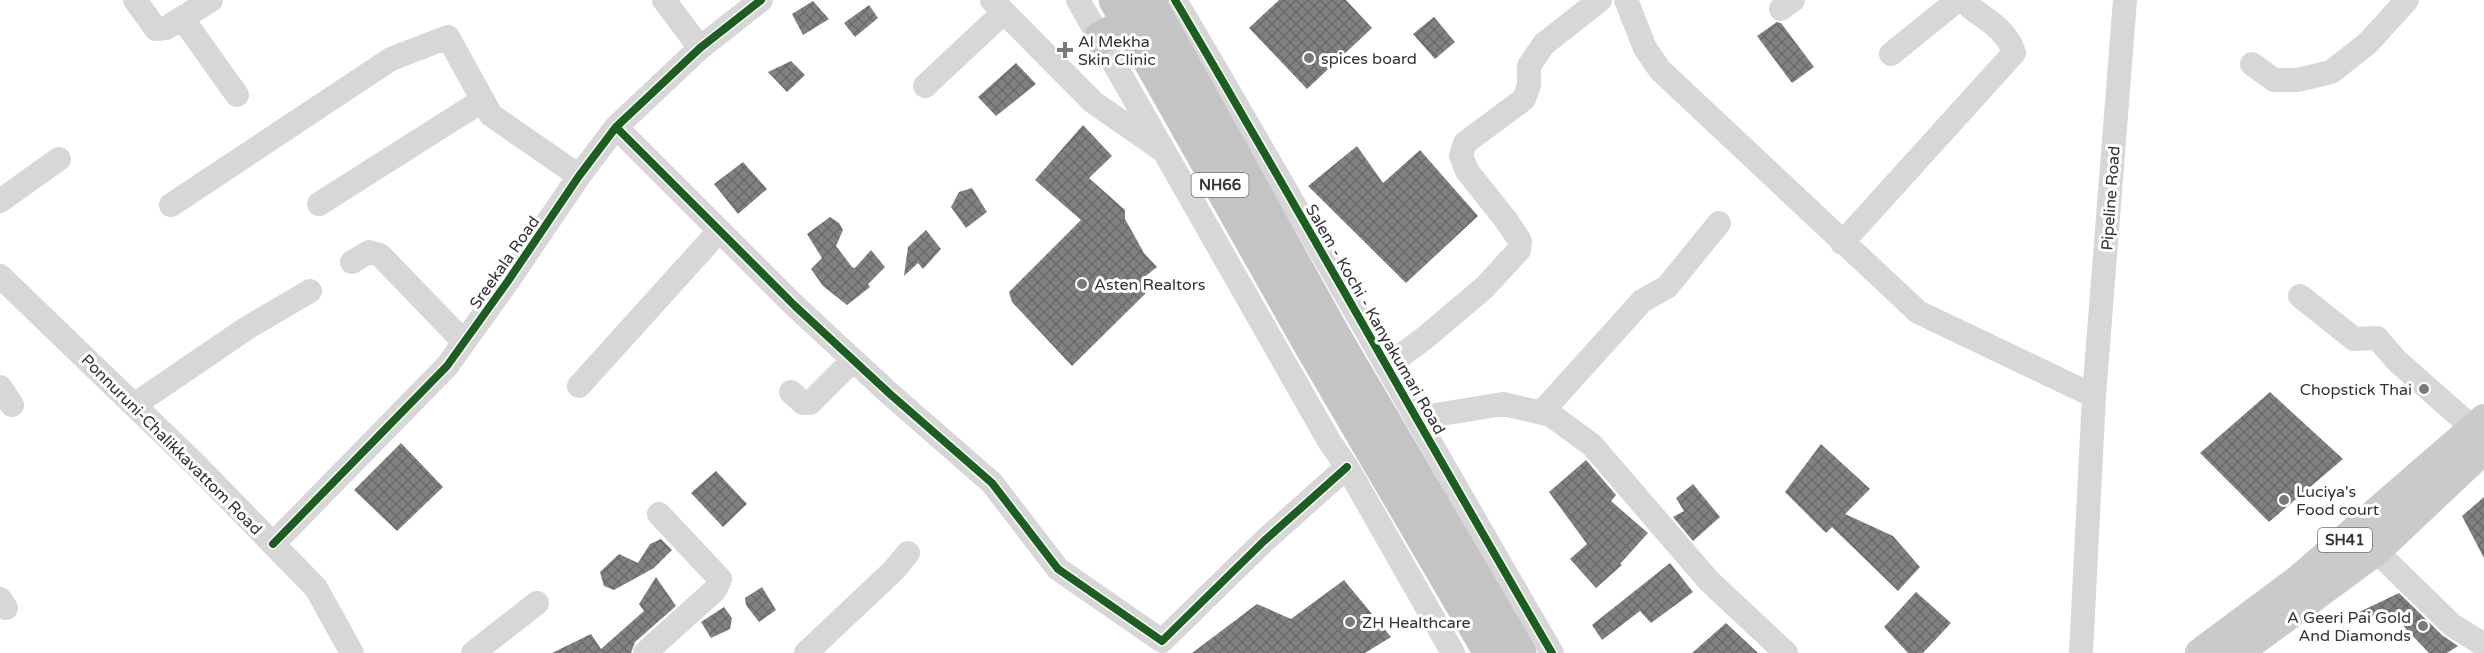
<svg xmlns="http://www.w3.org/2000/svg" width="2484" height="653" font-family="'Varela Round',sans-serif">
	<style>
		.building { fill: url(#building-cross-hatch) }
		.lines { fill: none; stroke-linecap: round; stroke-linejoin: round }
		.minor { stroke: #d7d7d7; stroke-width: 24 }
		.major { stroke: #cacaca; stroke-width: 30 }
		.highway { stroke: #c4c4c4; stroke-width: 33 }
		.cycleway-casing { stroke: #fff; stroke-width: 11 }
		.cycleway { stroke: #1b5e20; stroke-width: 8 }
		.poi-dot { fill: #7a7a7a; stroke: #fff; stroke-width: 2 }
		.labels { text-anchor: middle; stroke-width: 6; stroke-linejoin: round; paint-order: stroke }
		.shield { fill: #fff; stroke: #707070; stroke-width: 1.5 }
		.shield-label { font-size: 15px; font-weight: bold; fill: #333 }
		.poi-label { font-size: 16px; fill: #333; stroke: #fff; text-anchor: start }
		.street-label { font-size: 16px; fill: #333; stroke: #fff }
	</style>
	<defs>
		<pattern id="building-cross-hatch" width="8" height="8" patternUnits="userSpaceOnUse" patternTransform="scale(1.5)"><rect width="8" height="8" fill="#818181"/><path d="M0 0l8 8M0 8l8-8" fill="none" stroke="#6a6a6a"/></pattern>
	</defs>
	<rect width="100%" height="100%" fill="#fff"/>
	<path class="building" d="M1279,0H1346L1372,28L1307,89L1249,28Z
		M813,1L829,19L803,35L792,14Z
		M869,5L878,18L855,37L844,23Z
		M1434,17L1455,42L1435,59L1413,34Z
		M1777,22L1781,23L1814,67L1792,83L1757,36Z
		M791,61L805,75L787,92L768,72Z
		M1016,63L1036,84L996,116L978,97Z
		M1083,125L1112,156L1089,178L1125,210V219L1144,253L1157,267L1143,278L1149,290L1072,366L1012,302L1009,292L1081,220L1035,180Z
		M1357,146L1383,183L1420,150L1478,216L1406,283L1308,186Z
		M743,162L767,189L738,214L714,184Z
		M972,188L987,212L966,228L951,207L959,192Z
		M830,217L839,223L843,230L836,246L852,267L855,268L871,250L885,267L868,284L870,287L847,305L823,286L811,269L822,258L807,234Z
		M926,230L941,249L923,269L918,263L904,276L908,247Z
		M2270,392L2343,459L2269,522L2200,453Z
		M401,443L443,487L397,531L354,490Z
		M1821,444L1870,489L1845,514L1893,536L1920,567L1898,591L1832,527L1826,533L1785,492Z
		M1586,460L1616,495L1611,501L1648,533L1620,564L1622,565L1596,588L1570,559L1587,544L1549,492Z
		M716,471L747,504L723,527L691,493Z
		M1693,484L1720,517L1693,541L1673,517L1684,511L1676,498Z
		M2484,497V558L2462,516Z
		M661,539L672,550L654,568L614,590L604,586L600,572L619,554L638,563L650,544Z
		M1670,563L1693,592L1651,623L1640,611L1602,640L1592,625Z
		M656,577L676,606L635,642L631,653H552L591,634L601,649L644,611L639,604Z
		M1344,580L1391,637L1365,653H1192L1257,604L1291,619Z
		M762,587L776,610L759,622L746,605L745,598Z
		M1916,592L1951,623L1923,653H1908L1884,627Z
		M2399,593L2442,635L2458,646L2447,653H2429L2391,613L2356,621L2353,615Z
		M724,607L732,618L730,629L711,638L701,622Z
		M1726,623L1758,653H1692Z"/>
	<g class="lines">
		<path class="minor" d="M135,0L156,29L166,28L211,0
			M664,0L700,48
			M992,0L1093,102L1162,150
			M1078,0L1329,441L1347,467L1453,653
			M1175,0C1303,216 1425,436 1552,653
			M1626,0L1645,48L1660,70L1918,312L2094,396
			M1781,9L1793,0
			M182,18L237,95
			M1891,54L1958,0
			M2252,64L2274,80H2297L2331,72L2368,43L2407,0
			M925,86L1004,12
			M616,127L795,306L890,394L992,483L1058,569L1162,641L1264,541L1347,467
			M0,201L59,159
			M319,204L483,100
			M171,205L391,59L448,37L491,115L579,176
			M1842,243L2014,53C2008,32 1988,20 1971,8
			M352,262L369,252L380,255L464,342
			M0,276L195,464L316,588L352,653
			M2300,296L2354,339L2377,338L2397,361L2474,429
			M1387,366L1426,337L1485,287L1519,250L1520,241L1506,220L1467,171L1461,156L1465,143L1524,99L1529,85V66L1544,44L1600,0
			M579,386L719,231
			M0,387L12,405
			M791,392L803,403H810L853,360
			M134,405L247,328L310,291
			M1541,413L1642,301L1667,287L1719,223
			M1417,418L1503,404L1551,415L1592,445L1709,581L1786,653
			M273,544L447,366L508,281L579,176L616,127L700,48L761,0
			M2376,551L2452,625L2484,645
			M0,599L6,608
			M473,653L537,603
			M645,653L715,590L720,579L659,514
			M806,653L894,570L908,553
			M2081,653L2094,396L2125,0"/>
		<path class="major" d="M2200,653L2298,580L2484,419
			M2237,653L2376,551L2484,449"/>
		<path class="highway" d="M1115,0L1311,347L1490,653
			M1148,0L1334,335L1520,653
			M1100,38L1128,23"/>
		<defs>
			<path id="cycleway" d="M1175,0C1303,216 1425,436 1552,653
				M616,127L795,306L890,394L992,483L1058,569L1162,641L1264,541L1347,467
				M273,544L447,366L508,281L579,176L616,127L700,48L761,0"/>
		</defs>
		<use href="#cycleway" class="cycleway-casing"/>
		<use href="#cycleway" class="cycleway"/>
	</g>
	<g class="poi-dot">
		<path d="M1062 41h6v6h6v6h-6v6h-6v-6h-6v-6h6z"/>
		<circle cx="1309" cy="58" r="6"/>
		<circle cx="1082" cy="284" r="6"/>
		<circle cx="2424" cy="389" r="6"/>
		<circle cx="2284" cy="500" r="6"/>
		<circle cx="1350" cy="622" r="6"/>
		<circle cx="2423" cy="626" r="6"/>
	</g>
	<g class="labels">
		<g class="shield">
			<rect x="1191.5" y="173" width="57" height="24" rx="4.5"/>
			<rect x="2318" y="528" width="54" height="24" rx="4.5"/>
		</g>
		<g class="shield-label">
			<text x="1220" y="190">NH66</text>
			<text x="2345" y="545">SH41</text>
		</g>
		<g class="poi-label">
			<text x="1078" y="47">Al Mekha<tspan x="1078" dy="18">Skin Clinic</tspan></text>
			<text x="1321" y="64">spices board</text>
			<text x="1094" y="290">Asten Realtors</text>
			<text x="2412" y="395" text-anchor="end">Chopstick Thai</text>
			<text x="2296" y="497">Luciya's<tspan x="2296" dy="18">Food court</tspan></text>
			<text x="2411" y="623" text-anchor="end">A Geeri Pai Gold<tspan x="2411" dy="18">And Diamonds</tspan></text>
			<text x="1362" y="628">ZH Healthcare</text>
		</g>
		<g class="street-label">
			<text transform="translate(2110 198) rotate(-86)" y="6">Pipeline Road</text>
			<text transform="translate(504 262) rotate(-55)" y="6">Sreekala Road</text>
			<text transform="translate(1376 319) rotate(60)" y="6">Salem - Kochi - Kanyakumari Road</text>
			<text transform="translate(172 444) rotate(45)" y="6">Ponnuruni-Chalikkavattom Road</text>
		</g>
	</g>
</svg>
